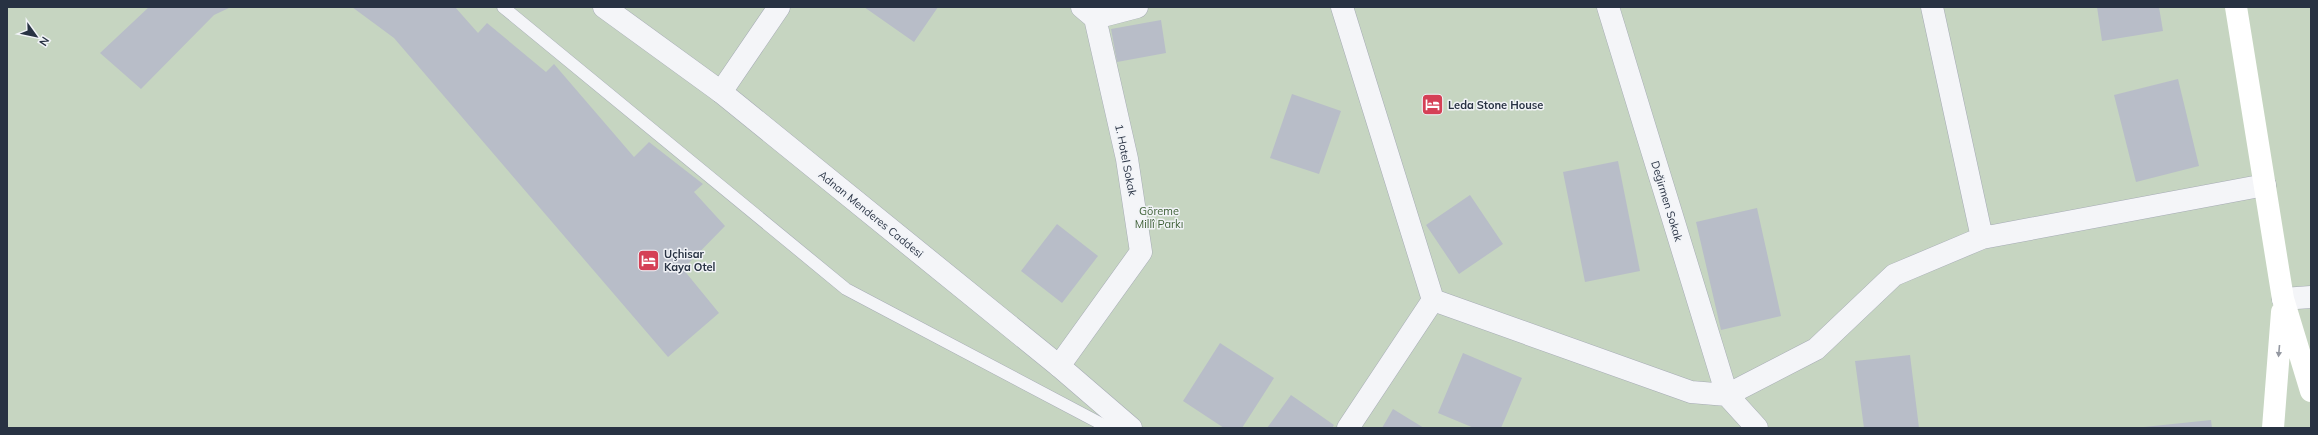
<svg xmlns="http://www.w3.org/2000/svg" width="2318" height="435" font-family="Mulish,sans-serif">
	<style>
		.green { fill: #c6d5c1 }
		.building { fill: #b8bdc8 }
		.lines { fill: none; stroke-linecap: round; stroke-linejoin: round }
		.service-casing { stroke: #a6abb5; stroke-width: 13 }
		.minor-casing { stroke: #a6abb5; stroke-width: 23 }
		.tertiary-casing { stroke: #a6abb5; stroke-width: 23 }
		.service { stroke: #f4f5f8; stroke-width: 12 }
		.minor { stroke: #f4f5f8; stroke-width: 22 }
		.tertiary { stroke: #f4f5f8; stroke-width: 22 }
		.secondary { stroke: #fff; stroke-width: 22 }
		.oneway { fill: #9498a1 }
		.labels { text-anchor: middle; stroke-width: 3; stroke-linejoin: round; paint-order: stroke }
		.poi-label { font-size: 11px; font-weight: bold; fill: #283243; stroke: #f1f3f7; text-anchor: start }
		.street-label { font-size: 11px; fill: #283243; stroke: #f1f3f7 }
		.park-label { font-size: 11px; fill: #3d5f35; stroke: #f1f3f7 }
	</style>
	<rect width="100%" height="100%" fill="#e1e4ea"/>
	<path class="green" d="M7,7H2311V428H7Z"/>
	<path class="building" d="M149,7H231L214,15L141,89L100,53Z
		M352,7H455L478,33L487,23L546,72L554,64L634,157L649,142L703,184L694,192L725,226L683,269L719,313L668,357L394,38Z
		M864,7H938L914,42Z
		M2097,7H2159L2163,31L2102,41Z
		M1161,20L1166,53L1117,62L1111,29Z
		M2178,79L2199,166L2136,182L2114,95Z
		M1292,94L1341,111L1319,174L1270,158Z
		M1618,161L1640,271L1585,282L1563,172Z
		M1470,195L1503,244L1459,274L1426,225Z
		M1757,208L1781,316L1721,330L1696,222Z
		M1057,224L1098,256L1062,303L1021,271Z
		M1220,343L1274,378L1242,428H1224L1183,401Z
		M1463,353L1522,378L1501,428H1474L1438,413Z
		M1910,355L1919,428H1864L1855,361Z
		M1291,395L1334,425L1332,428H1267Z
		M1393,409L1424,428H1382Z
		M2211,420L2212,428H2144V427Z"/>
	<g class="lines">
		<defs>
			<path id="service" d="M503,7L846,289L1109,428"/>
			<path id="minor" d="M1342,7L1433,300L1691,392L1727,395L1816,349L1894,275L1982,238L2265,185
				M1608,7L1727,395L1757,428
				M1932,7L1982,238
				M1095,18L1137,7
				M721,92L779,7
				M2283,299L2311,297
				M1059,366L1141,252L1127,159L1095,18L1082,7
				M1348,428L1433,300"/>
			<path id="tertiary" d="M604,7L721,92L1059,366L1131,428"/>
		</defs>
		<use href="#service" class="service-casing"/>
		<use href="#minor" class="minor-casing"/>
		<use href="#tertiary" class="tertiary-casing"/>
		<use href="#service" class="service"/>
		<use href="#minor" class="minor"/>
		<use href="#tertiary" class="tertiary"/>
		<path class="secondary" d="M2236,7L2283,299L2311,391
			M2273,428L2282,312"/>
	</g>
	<defs><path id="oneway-solid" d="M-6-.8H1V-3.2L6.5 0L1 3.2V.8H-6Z"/></defs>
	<use class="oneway" href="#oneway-solid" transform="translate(2279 351) rotate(95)"/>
	<defs>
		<symbol id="hotel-square" viewBox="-11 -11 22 22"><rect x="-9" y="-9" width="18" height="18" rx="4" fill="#d54056" stroke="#f1f3f7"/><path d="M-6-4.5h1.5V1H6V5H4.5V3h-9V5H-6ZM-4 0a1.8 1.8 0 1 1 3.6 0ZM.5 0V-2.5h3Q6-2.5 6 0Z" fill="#fff"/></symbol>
	</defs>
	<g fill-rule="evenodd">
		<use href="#hotel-square" x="1420" y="92" width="25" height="25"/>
		<use href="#hotel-square" x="636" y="248" width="25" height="25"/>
	</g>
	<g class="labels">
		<g class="poi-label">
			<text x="1448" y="109">Leda Stone House</text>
			<text x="664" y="258">Uçhisar<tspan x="664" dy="13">Kaya Otel</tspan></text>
		</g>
		<g class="street-label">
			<text transform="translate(1126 160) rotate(79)" y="4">1. Hotel Sokak</text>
			<text transform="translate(1667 201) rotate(73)" y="4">Değirmen Sokak</text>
			<text transform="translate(871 214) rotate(39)" y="4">Adnan Menderes Caddesi</text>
		</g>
		<g class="park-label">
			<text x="1159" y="215">Göreme<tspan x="1159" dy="13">Millî Parkı</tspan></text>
		</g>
	</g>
	<rect width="2318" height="435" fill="none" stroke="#283243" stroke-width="16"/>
	<g transform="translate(36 36) rotate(123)" stroke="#f1f3f7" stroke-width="3" paint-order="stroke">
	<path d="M0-3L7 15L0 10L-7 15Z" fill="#283243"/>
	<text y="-6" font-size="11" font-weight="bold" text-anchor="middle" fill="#283243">N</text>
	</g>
</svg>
